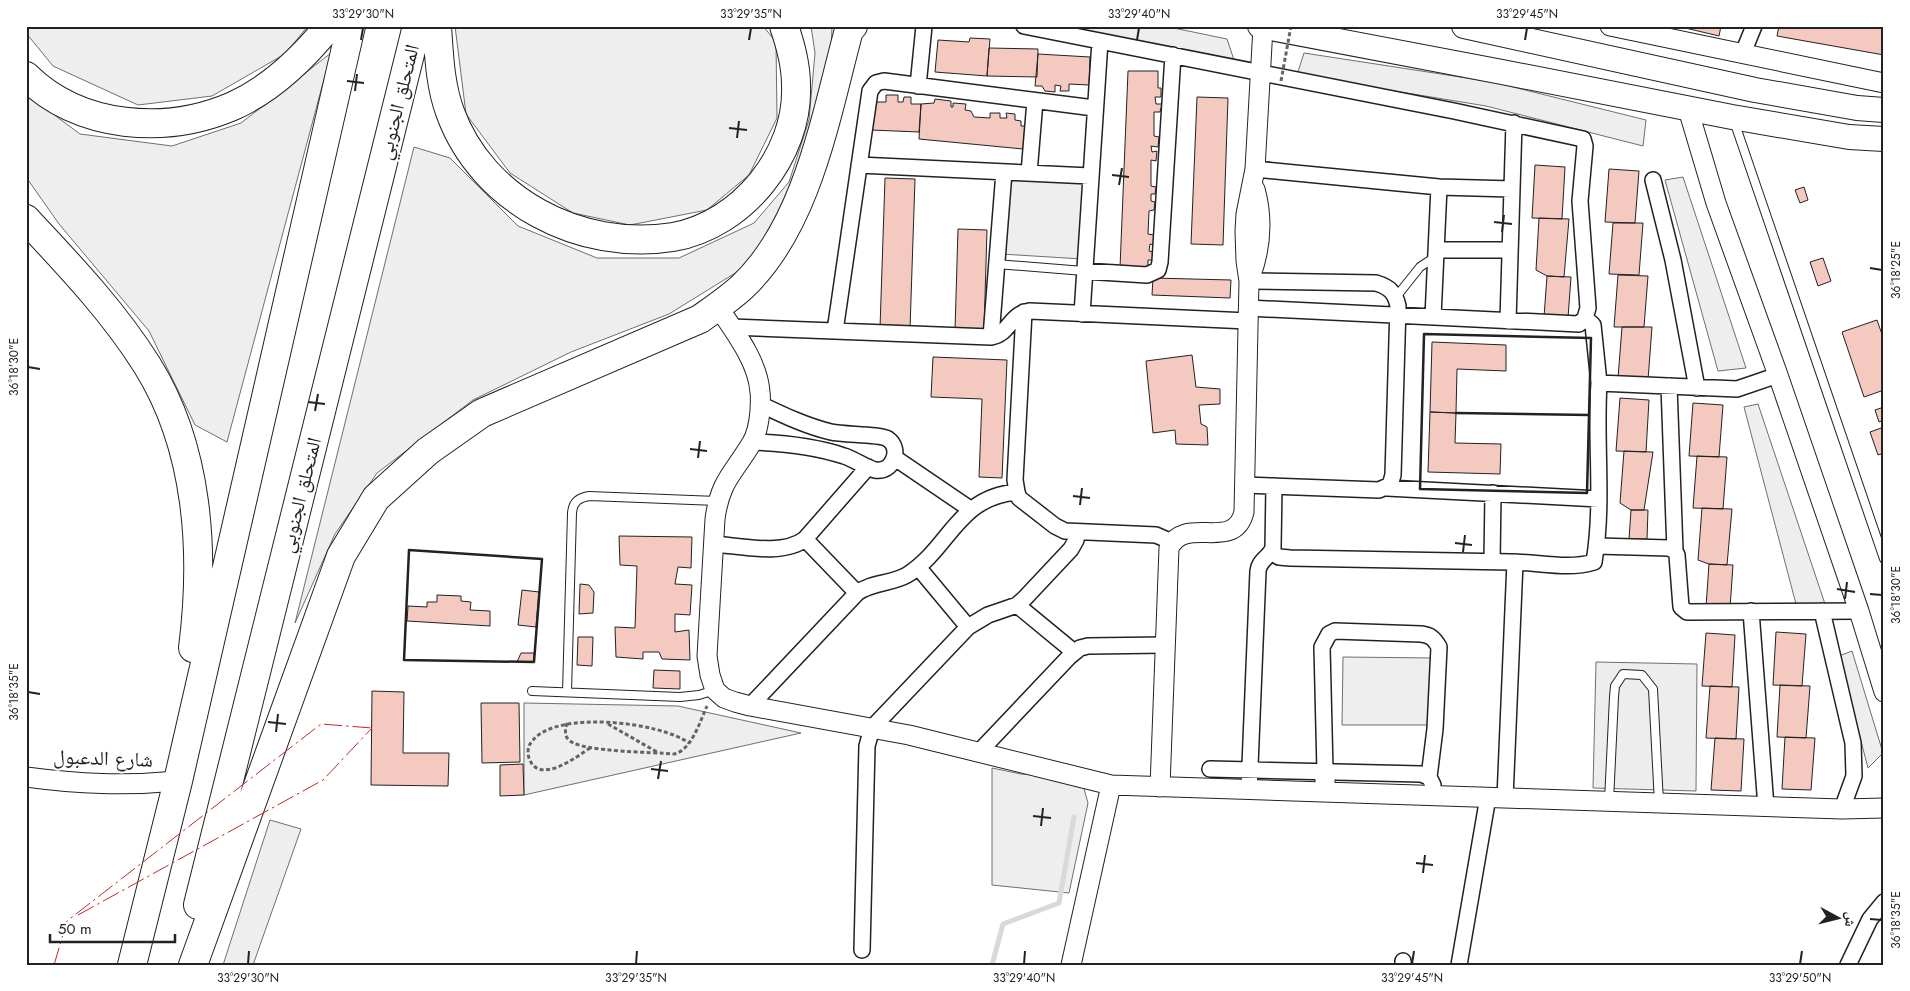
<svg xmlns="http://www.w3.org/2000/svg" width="1910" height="991" font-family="Jost,'Noto Naskh Arabic',sans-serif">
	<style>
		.green { fill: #eee; stroke: #6f6f6f }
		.parking { fill: #ededed; stroke: #6f6f6f }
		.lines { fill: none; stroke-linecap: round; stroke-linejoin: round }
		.stream { stroke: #d9d9d9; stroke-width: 5 }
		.building { fill: #f3c9c0; stroke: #222 }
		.service-casing { stroke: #222; stroke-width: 10 }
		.minor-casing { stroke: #222; stroke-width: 18 }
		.tertiary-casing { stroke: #222; stroke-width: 21 }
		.primary-casing { stroke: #222; stroke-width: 26 }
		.motorway-casing { stroke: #222; stroke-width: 30 }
		.path { stroke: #646464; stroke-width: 3; stroke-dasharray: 4 2.5; stroke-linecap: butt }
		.service { stroke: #fff; stroke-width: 8 }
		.minor { stroke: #fff; stroke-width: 15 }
		.tertiary { stroke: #fff; stroke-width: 19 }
		.primary { stroke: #fff; stroke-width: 24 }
		.motorway { stroke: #fff; stroke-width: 28 }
		.path-bridge { stroke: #646464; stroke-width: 3; stroke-dasharray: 4 2.5; stroke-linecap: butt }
		.wall { stroke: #222; stroke-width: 2.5 }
		.power { stroke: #c62828; stroke-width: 1; stroke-dasharray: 18 4 2.5 4; stroke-linecap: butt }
		.ticks { fill: none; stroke: #222; stroke-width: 2 }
		.labels { text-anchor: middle; stroke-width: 4; stroke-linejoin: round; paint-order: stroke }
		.street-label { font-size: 20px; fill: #222; stroke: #fff }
		.neatline { fill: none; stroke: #222; stroke-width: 2 }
		.ticks-label { font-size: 12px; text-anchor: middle; fill: #222 }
	</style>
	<rect width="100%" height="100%" fill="#fff"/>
	<path class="green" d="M26,26H308L285,54L212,96L138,105L53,66L26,33Z
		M455,26H763L776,42L777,118L749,175L707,210L630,225L573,213L510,173L466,114Z
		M811,26H832L831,55L804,169L782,212L745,267L669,314L571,352L473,400L377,473L335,534L295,623L414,147L450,158L518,226L597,258H679L754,223L789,182L809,120L815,53Z
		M1018,26H1164L1227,39L1236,66Z
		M331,53L227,442L195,425L149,331L59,224L26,177V94L80,134L172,146L241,123Z
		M1304,53L1493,82L1646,120L1643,146L1486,106L1297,75Z
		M1007,177L1087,183L1082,259L1001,254Z
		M1683,177L1746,368L1718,371L1665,180Z
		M1758,404L1825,604H1796L1744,407Z
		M1852,651L1883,753L1868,768L1839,656Z
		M1343,657L1433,658V725H1342Z
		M524,703L678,706L801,733L524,795Z
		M992,768L1021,774L1081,778L1088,803L1069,893L992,885Z
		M270,820L301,829L253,965H223Z"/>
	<path class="parking" d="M1596,662L1697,664L1696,791L1593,788Z"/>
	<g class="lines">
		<path class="stream" d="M992,965L1003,924L1059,903L1074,817"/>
	</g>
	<path class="building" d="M1677,26H1721L1719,36Z
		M1779,26H1884V55L1777,36Z
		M970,38L990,39L987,76L935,72L938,40L969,42Z
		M989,48L1038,49L1037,77L987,76Z
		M1038,54L1090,57L1089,85L1069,84V91H1060L1061,86L1055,85V92L1045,91L1042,86H1035Z
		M1128,71H1158V88H1161V97H1155L1156,104H1162L1160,112H1154V136L1159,137L1158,147L1151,146L1152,152L1157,151L1156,161L1151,160V186L1156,187L1155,194H1151V201L1155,202L1154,210L1149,211L1148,234L1154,235V245L1150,244L1149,251L1153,252V260H1148V269L1120,268Z
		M886,95H898V102H903L904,97H911V104H921L919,132L871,130L872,102H886Z
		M1197,97L1228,98L1223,245L1191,244Z
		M935,99L951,101V107H953V103L966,104L965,110L971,111L974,117L990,118V113H1000V118H1007L1006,113L1015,114V120L1021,121V126H1025L1023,149L919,139L921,104L934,103Z
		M1535,165L1565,167L1562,219L1532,218Z
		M1609,169L1639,171L1635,223L1605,222Z
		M885,178L915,179L910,329L880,328Z
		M1804,187L1808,200L1800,203L1795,190Z
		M1539,218L1569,219L1564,277L1547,276L1536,270Z
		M1613,223H1643L1639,275L1609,274Z
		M958,229L987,230L984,331L955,330Z
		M1823,258L1831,281L1818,286L1810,262Z
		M1618,275L1648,276L1644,327H1614Z
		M1547,276L1571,277L1568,318L1544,317Z
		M1153,278L1231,280L1230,298L1152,295Z
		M1877,320L1884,340V390L1864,397L1842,332Z
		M1622,327H1652L1648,380L1618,378Z
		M1432,342L1506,345V371L1457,369L1456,413L1430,412Z
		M1192,355L1196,387L1220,389V404L1199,405L1201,424L1207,427L1208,445L1176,444L1175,430L1153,433L1146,361Z
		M933,357L1007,360L1002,478L979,477L982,399L931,397Z
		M1620,398L1649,400L1646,452L1616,451Z
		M1693,403L1723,405L1719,457L1689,456Z
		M1884,407V420L1879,422L1875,410Z
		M1430,412L1456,413L1455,443L1501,444L1500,474L1428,472Z
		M1884,427V453L1878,455L1870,432Z
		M1624,451L1653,452L1644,510H1631L1620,503Z
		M1697,456L1727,457L1723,509L1693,508Z
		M1702,508L1732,509L1727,565L1709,564L1698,560Z
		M1631,510H1648L1647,539H1629Z
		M619,536L692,537L691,568L678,567L675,584L692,585L690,615L675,614V632L689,630L690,660L662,659L659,652H643V659L616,657L615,627L635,628L637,566L620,565Z
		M1709,564L1733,565L1730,608L1706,607Z
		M580,584L589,585L594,592L593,613L579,614Z
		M522,590L539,592L536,627L518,625Z
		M437,595L461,596V601L471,602L470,610L490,611V626L407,621L408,606L427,607V602H437Z
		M1776,632L1806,634L1802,686L1773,685Z
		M1706,633L1735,635L1732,687L1702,686Z
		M578,637H593L592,666L577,665Z
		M521,653H534V662H517Z
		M654,670L680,671V689L653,688Z
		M1780,685L1810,686L1806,738L1777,737Z
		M1710,686L1739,687L1736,739L1706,738Z
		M372,691L404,692L403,753H449L448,786L371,785Z
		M481,703H519L520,762L482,763Z
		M1785,737L1815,738L1811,790L1782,789Z
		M1715,738L1744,739L1741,791L1711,790Z
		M523,764L524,795L500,796V765Z"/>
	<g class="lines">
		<defs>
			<path id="service" d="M1734,121L1884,559
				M996,264L1084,271
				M1396,297L1420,267L1435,257
				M532,691L680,697L699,695L715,690
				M567,692L572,513C573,502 578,498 589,496L717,501
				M1609,801L1614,697L1615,686L1623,674L1642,675L1653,689L1659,803"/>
			<path id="minor" d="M1024,26L1454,111L1583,139L1585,146L1580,201L1588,308L1585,318L1579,324L1248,308
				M1743,53L1754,26
				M918,86L924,26
				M859,165L1090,176
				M1255,169L1439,187L1512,189
				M1029,173L1035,101
				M1653,180L1673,260L1697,388
				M1436,250H1510
				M1084,271L1147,275L1158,270L1160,262L1173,55
				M1024,312L1015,480L1017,492L1019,498L1055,526L1065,531L1156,535L1172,542
				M1082,314L1100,41
				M1433,317L1439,187
				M1585,318L1593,325L1599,383
				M1508,321L1514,123
				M731,327L991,337C1010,334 1009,314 1030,311L1248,321
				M835,331L870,91L876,83L884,81L1094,108
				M991,337L1004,172
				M1669,386L1675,551
				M753,442C784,443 814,446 844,456C854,459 866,468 875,470C893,473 902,449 888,439C880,434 844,435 831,432C806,426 783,415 760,404
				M895,458L970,509
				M1244,485L1379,490L1390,485L1393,475L1398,306C1395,292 1389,287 1376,283L1249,281
				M1387,488L1599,499
				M805,539L857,593
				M714,544C741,546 783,556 805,539L868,467
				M1597,546L1669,548L1675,551L1677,555L1681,607L1687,612L1859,611
				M1271,552L1279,557L1290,558C1363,560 1437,560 1511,562C1538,562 1568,570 1594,562C1604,503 1595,442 1599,383L1737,389L1778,375
				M1492,561L1493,493
				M918,567L968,627
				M1017,605L1074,652
				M1751,611L1766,807
				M1822,611L1853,743L1854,776L1842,809
				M750,706L857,593C872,582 891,584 907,575C950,548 957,497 1017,492
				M979,752L1069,657L1080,648L1088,646L1165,645
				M1210,769L1421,774L1429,777L1433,785
				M1325,771L1322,647L1329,634L1335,631L1421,634C1430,635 1434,638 1439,647L1435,729L1429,777
				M1249,790L1258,571C1259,560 1269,558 1273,548L1274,486
				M1505,798L1515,562
				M862,950L867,746L872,728L968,627L988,615L1017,605L1025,598L1071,549L1076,540L1077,532
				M1403,965V961
				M1459,965L1488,797
				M1848,965L1870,919L1884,902"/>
			<path id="tertiary" d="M1610,26L1884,83
				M1688,109L1716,203L1778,375L1859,611L1884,692
				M1251,275C1261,247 1263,218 1255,189
				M718,307C735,332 758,362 760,392C761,398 760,405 760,411C759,422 757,435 751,444C733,474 720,481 715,519L707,656L710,675L715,690L724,698L735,702L750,706L909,735L1111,785L1842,809L1884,808
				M26,777C79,784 124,786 178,781
				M1160,787L1169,548C1185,514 1234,553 1244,512L1249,281L1246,261L1245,231L1246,214L1255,169L1263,27
				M1325,792V771
				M1071,965L1111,785"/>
			<path id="primary" d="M1260,26L1502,72L1732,117L1849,137L1884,139
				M1464,26L1755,90L1857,108L1884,110"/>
			<path id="motorway" d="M437,26C439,55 440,85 450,112C482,201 581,252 673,237C742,225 799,155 796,85C796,64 791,46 784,26
				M26,76C80,129 166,135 233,106C271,89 303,58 329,26
				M26,219C69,265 113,311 147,365C199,448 205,553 193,648
				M198,905L417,26
				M132,965L178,781L351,26
				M193,965L341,556L376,498L428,451L482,413L700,319C714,309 729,299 742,287C808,225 826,114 849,30L853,26"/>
		</defs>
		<use href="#service" class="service-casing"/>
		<use href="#minor" class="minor-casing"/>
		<use href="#tertiary" class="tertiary-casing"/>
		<use href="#primary" class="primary-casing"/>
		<use href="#motorway" class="motorway-casing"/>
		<path class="path" d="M567,723C565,729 564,737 570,741C584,752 653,752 674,754C692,750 700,721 707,706
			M608,724L657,752
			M590,748C576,757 539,786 529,758C527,752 528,745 533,740C558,710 660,722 689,743"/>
		<use href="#service" class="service"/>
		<use href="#minor" class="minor"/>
		<use href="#tertiary" class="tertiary"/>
		<use href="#primary" class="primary"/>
		<use href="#motorway" class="motorway"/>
		<path class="path-bridge" d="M1281,81L1291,26"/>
		<path class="wall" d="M1424,334L1591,338L1587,493L1420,489Z
			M1456,413L1589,415
			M409,550L542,559L534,662L404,660Z"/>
		<path class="power" d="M78,915L323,780L372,728
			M54,965L67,921L321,724L372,728"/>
	</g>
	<path class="ticks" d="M361,40L363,28M749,40L751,28M1137,40L1139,28M1525,40L1527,28M347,81L364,83M355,91L357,74M729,128L747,130M737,138L739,121M1112,175L1129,177M1119,185L1122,168M1494,222L1512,224M1502,232L1504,215M1870,268L1882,270M28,367L40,369M308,402L325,404M315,411L318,394M690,449L707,451M698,458L700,441M1073,496L1090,498M1080,505L1082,488M1455,543L1472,545M1463,552L1465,535M1837,589L1855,592M1870,594L1882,595M1845,599L1847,582M28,692L40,694M268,722L286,724M276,732L278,714M651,769L668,771M658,779L661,761M1033,816L1051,818M1041,826L1043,808M1416,863L1433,865M1423,873L1425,855M1870,919L1882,920M248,964L249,951M636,964L637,951M1024,964L1025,951M1412,964L1414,951M1800,964L1802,951"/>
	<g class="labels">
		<g class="street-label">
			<text transform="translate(398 102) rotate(-76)" y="7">المتحلق الجنوبي</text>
			<text transform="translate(300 495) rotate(-76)" y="7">المتحلق الجنوبي</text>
			<text transform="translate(103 758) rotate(2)" y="7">شارع الدعبول</text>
		</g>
	</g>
	<rect width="1910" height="991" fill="none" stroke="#ffffff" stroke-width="55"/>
	<g transform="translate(1838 918) rotate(97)" stroke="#ffffff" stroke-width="4" paint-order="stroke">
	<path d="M0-4L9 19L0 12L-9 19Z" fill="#222222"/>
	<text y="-8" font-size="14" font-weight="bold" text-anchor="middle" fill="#222222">ش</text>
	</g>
	<path d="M50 934v8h125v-8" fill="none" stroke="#222222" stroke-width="2.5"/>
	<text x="58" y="934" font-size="15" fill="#222222" stroke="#ffffff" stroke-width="4" paint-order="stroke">50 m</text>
	<rect x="28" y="28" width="1854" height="936" class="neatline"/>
	<g class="ticks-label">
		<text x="363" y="18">33°29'30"N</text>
		<text x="751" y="18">33°29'35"N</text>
		<text x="1139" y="18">33°29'40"N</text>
		<text x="1527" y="18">33°29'45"N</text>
		<text transform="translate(1896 270) rotate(-90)" y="4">36°18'25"E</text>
		<text transform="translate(14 367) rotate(-90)" y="4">36°18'30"E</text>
		<text transform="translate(1896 595) rotate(-90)" y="4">36°18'30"E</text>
		<text transform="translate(14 692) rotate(-90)" y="4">36°18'35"E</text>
		<text transform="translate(1896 920) rotate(-90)" y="4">36°18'35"E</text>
		<text x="248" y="982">33°29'30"N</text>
		<text x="636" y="982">33°29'35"N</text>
		<text x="1024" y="982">33°29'40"N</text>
		<text x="1412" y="982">33°29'45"N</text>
		<text x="1800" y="982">33°29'50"N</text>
	</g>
</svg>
